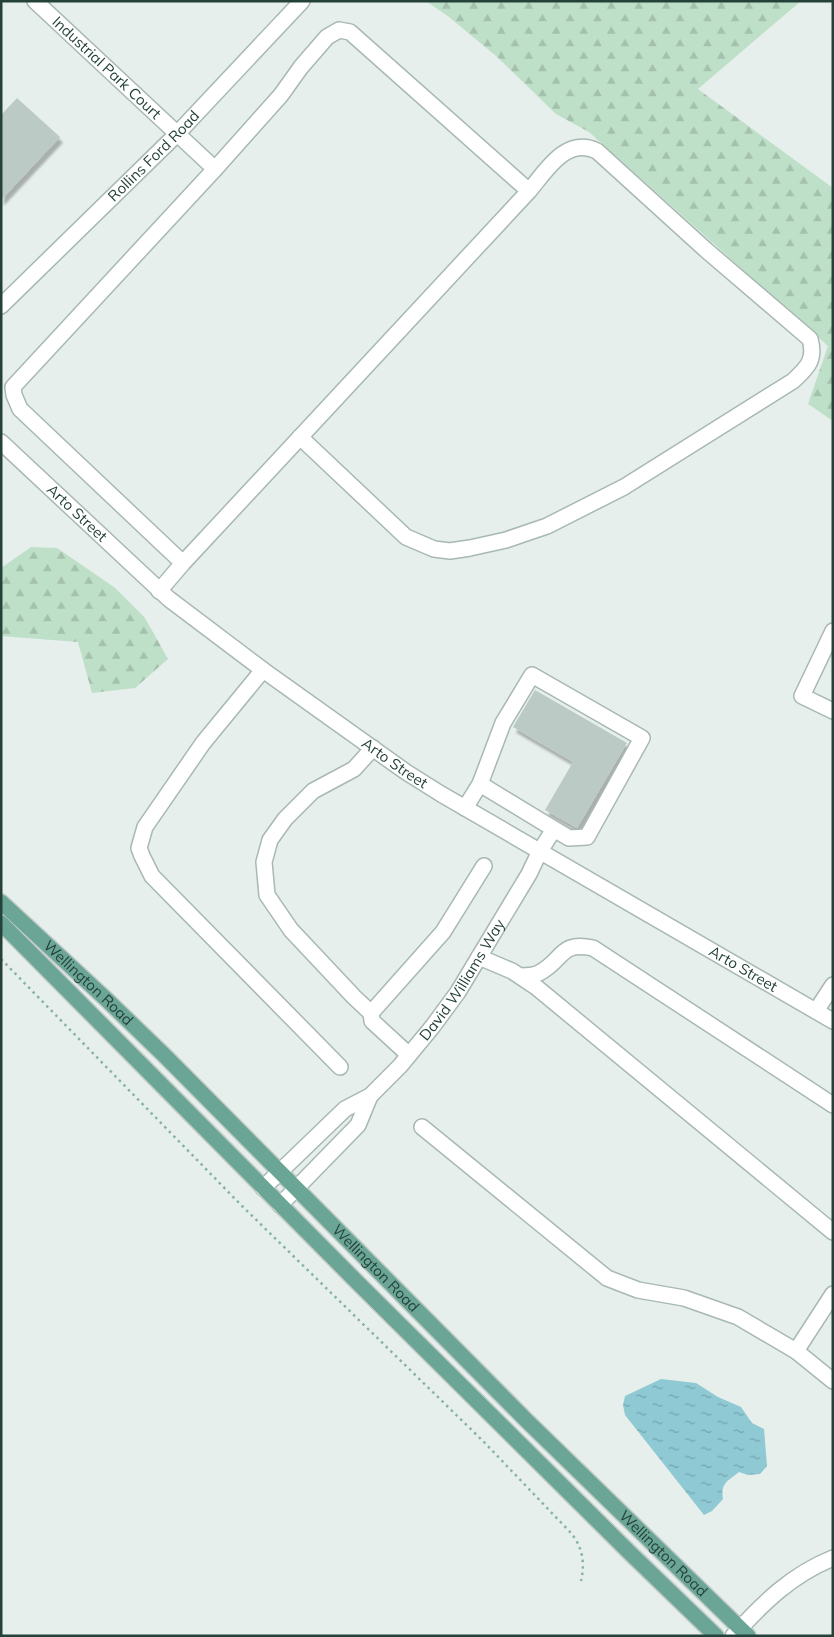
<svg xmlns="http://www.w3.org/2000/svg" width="834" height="1637" font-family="Mulish,sans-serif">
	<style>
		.forest { fill: url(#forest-firs) }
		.water { fill: url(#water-ripples) }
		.building { fill: #bbcac4; filter: url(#shadow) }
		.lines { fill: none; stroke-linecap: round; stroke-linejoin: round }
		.minor-casing { stroke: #a8b8b2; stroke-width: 18 }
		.major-casing { stroke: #c2cac8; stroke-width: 18 }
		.path { stroke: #86b3a5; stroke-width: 2.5; stroke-dasharray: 2.5 4; stroke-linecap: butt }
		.minor { stroke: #fff; stroke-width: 15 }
		.major { stroke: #6aa596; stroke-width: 15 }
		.labels { text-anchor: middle; stroke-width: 4; stroke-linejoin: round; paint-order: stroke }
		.street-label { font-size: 15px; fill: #24423a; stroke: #f7fbf9 }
	</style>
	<defs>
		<pattern id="forest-firs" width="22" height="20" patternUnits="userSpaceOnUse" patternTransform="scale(1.25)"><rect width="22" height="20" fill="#bfe0c8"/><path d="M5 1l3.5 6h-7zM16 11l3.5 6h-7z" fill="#a4c1ad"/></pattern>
		<pattern id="water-ripples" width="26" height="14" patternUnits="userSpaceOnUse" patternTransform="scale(1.25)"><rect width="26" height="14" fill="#8ec9d4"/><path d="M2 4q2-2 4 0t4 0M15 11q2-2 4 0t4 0" fill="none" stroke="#74a5ad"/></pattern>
		<filter id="shadow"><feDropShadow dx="3" dy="5.5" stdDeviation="1" flood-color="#0004"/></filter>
	</defs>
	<rect width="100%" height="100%" fill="#e6efeb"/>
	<path class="forest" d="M426,1H801L698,89L833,188V421L808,404L828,346L589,132L556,114L496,56L449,17Z
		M31,547L57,548L114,587L145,618L168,659L135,688L92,693L78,642L1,636V568Z"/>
	<path class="water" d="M661,1379L696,1383L718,1397L741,1407L752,1423L764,1429L767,1466L760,1474L748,1475L739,1472C728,1481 720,1483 723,1499L712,1511L704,1515L625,1415L623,1405L625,1396Z"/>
	<path class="building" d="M17,98L60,137L1,200V115Z
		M535,690L627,743L577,828L545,810L573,762L513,727Z"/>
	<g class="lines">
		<defs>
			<g id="minor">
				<path id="s1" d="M35,1L215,169"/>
				<path id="s2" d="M1,306L177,134L302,1"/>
				<path d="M300,437L406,537L434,549L450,551L470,548L506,540L547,526L624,487L793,381C807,368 816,360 810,339L706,250L597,151C566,136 546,171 529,191"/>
				<path id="s3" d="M1,442L169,599L263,670L406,772L441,794L833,1021"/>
				<path d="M159,591L183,563L529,191L350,32L339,30L327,37L301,67L281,95L215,169L13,387L14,395L20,409L168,549L183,563"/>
				<path d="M833,631L802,696L833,711"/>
				<path d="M263,670L203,743L145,827L139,848L142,856L152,876L340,1067"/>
				<path d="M465,808L480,784"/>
				<path d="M479,957L512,971L536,987L833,1232"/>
				<path d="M520,976C526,976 534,976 539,973C564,960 559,941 593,948L833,1105"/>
				<path d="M816,1011L833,985"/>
				<path d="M371,1013L354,997L291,930L267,895L264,862L270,840L285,819L313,791L354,769L373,748"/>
				<path d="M409,1055L372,1021L371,1013L443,932L484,866"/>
				<path d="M422,1127L607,1278L638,1290L684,1298L738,1317L796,1351"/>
				<path id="s4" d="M263,1188L345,1109L370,1096L400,1066L433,1026L458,992L529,874L540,851L554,829L480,784L503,723L532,675L642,738L587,837L569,838L554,829"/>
				<path d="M280,1205L358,1125L370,1096"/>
				<path d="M833,1294L796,1351L833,1381"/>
				<path d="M733,1636C763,1603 791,1575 833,1558"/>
			</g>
			<g id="major">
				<path id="s5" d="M1,902L107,1000L165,1056L527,1421L748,1636"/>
				<path d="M1,923L357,1282L628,1551L716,1636"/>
			</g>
		</defs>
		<use href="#minor" class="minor-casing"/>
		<use href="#major" class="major-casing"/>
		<path class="path" d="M1,959L242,1206L484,1442L571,1533C583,1548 585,1563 581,1581"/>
		<use href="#minor" class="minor"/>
		<use href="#major" class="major"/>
	</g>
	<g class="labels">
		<g class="street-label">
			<text dy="5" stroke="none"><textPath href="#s1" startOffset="98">Industrial Park Court</textPath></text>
			<text dy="5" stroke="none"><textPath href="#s2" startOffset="214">Rollins Ford Road</textPath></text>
			<text dy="5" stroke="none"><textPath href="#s3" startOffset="104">Arto Street</textPath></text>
			<text dy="5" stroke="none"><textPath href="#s3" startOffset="509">Arto Street</textPath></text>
			<text dy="5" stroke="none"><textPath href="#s3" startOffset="914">Arto Street</textPath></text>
			<text dy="5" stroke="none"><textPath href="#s4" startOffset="291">David Williams Way</textPath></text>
			<text dy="5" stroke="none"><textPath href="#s5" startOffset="119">Wellington Road</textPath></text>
			<text dy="5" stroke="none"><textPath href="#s5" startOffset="524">Wellington Road</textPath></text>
			<text dy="5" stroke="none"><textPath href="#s5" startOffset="929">Wellington Road</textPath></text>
		</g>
	</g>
	<rect width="834" height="1637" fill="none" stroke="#24423a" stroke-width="5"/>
</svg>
